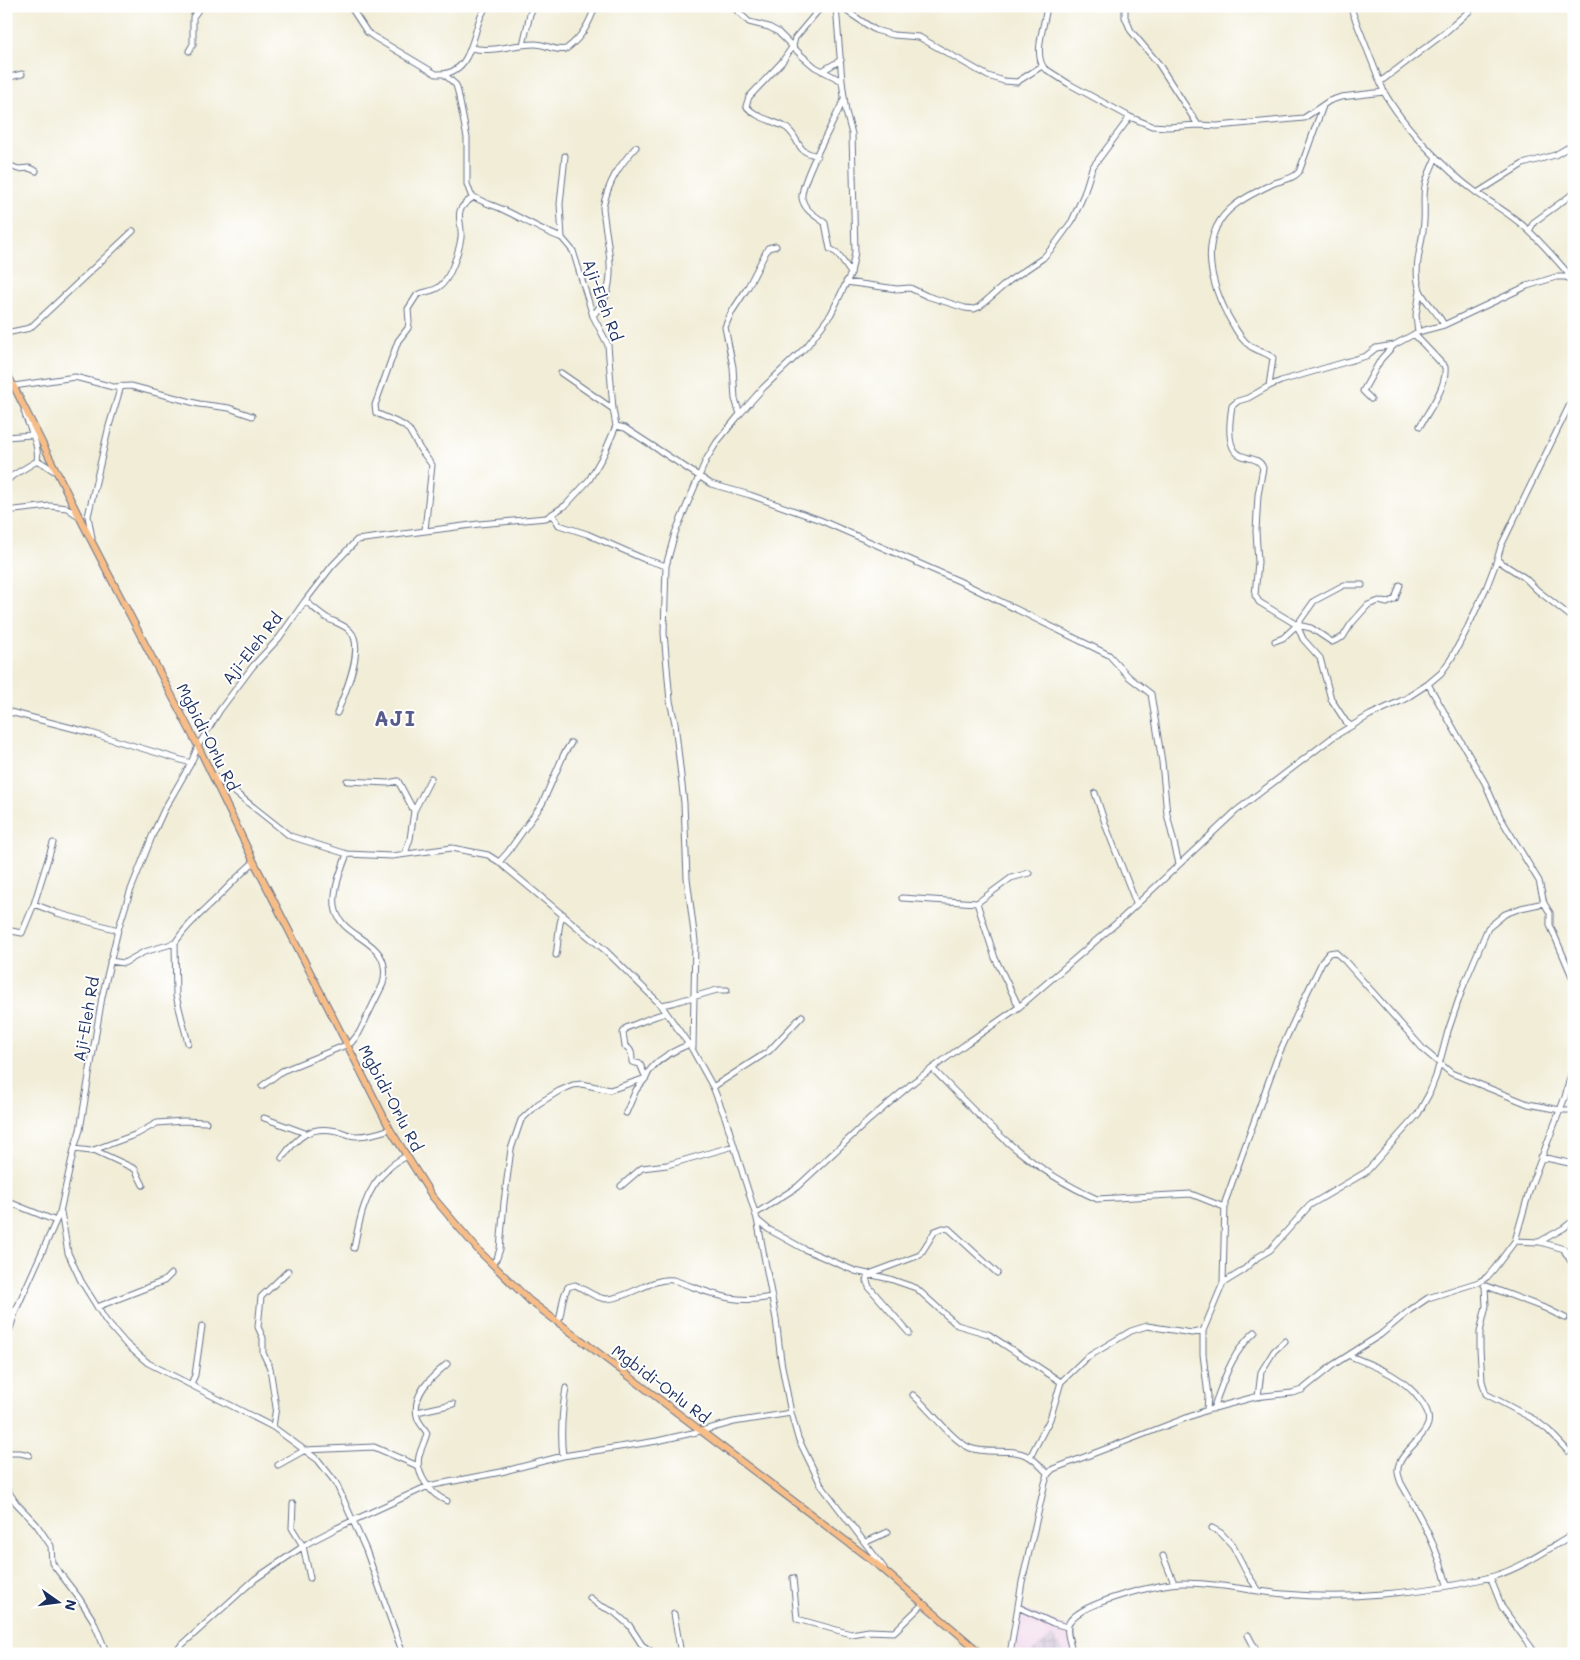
<svg xmlns="http://www.w3.org/2000/svg" width="1580" height="1660" font-family="Mali,sans-serif">
	<style>
		.built { fill: #eed0e7 }
		.industrial { fill: url(#industrial-grid) }
		.lines { fill: none; stroke-linecap: round; stroke-linejoin: round }
		.minor-casing { stroke: #667288; stroke-width: 7 }
		.major-casing { stroke: #667288; stroke-width: 8 }
		.minor { stroke: #fff; stroke-width: 5 }
		.major { stroke: #f7bd88; stroke-width: 6 }
		.labels { text-anchor: middle; stroke-width: 4; stroke-linejoin: round; paint-order: stroke }
		.street-label { font-size: 16px; fill: #1b2f5e; stroke: #fff }
		.district-label { font-size: 21px; font-weight: bold; letter-spacing: 1px; fill: #585c8d; stroke: #fff }
	</style>
	<defs>
		<pattern id="industrial-grid" width="8" height="8" patternUnits="userSpaceOnUse" patternTransform="scale(1.25)"><rect width="8" height="8" fill="#ccbed3"/><path d="M0 4h8M4 0v8" fill="none" stroke="#a59bae"/></pattern>
	</defs>
	<rect width="100%" height="100%" fill="#fff"/>
	<filter id="ink" filterUnits="userSpaceOnUse"><feTurbulence type="fractalNoise" baseFrequency=".02" numOctaves="2"/><feDisplacementMap in="SourceGraphic" scale="10" xChannelSelector="R" yChannelSelector="G"/><feConvolveMatrix kernelMatrix="1 2 1 2 8 2 1 2 1" color-interpolation-filters="sRGB"/></filter>
	<filter id="wash" filterUnits="userSpaceOnUse"><feTurbulence type="fractalNoise" baseFrequency=".0096" numOctaves="4" result="noise"/><feDisplacementMap in="SourceGraphic" scale="20" xChannelSelector="R" yChannelSelector="G"/><feGaussianBlur stdDeviation="1.12" result="paint"/><feColorMatrix in="noise" values="0 0 0 0 0 0 0 0 0 0 0 0 0 0 0 0 0 1.4 0 .05"/><feComposite in="paint" operator="in"/></filter>
	<g filter="url(#wash)">
		<rect width="100%" height="100%" fill="#f1edd7"/>
		<path class="built" d="M1021,1608L1067,1627L1073,1654H1013Z"/>
		<path class="industrial" d="M1052,1636L1066,1654H1033L1032,1652Z"/>
	</g>
	<g filter="url(#ink)">
		<g class="lines">
			<defs>
				<path id="minor" d="M350,6L367,32L374,37L436,74C468,76 471,45 479,21C481,15 484,11 486,6
					M732,6L749,22L769,27L778,32L802,56L815,67L842,81
					M839,6L875,30L893,35L919,37L988,76L1004,81L1017,82L1042,66
					M1047,6C1045,24 1033,53 1044,68L1069,84L1130,117L1152,126L1168,127L1198,125L1217,126L1304,118L1329,101L1341,97L1384,92
					M1125,6V17L1131,31L1158,63L1198,125
					M1350,6L1384,92C1403,126 1445,170 1477,193C1494,205 1514,216 1529,231C1545,246 1559,263 1573,279
					M523,45L530,14L534,6
					M471,48C495,53 512,44 535,44C546,44 555,52 566,49C580,39 590,23 595,6
					M189,51L193,44V17L201,6
					M822,71L841,60
					M444,74L456,85L458,92L467,138V184L471,195C482,203 494,205 506,211C525,220 543,231 562,238
					M6,78L22,74
					M1380,82L1442,35L1475,6
					M844,99C836,118 800,181 802,198C804,210 816,216 825,223L830,249L837,253L851,273
					M817,156C812,154 805,153 802,149C796,142 794,132 785,127C772,120 756,118 746,106L749,97L782,62L793,46L795,38L822,6
					M1436,157C1432,167 1427,176 1425,186C1423,198 1425,209 1424,221C1423,244 1412,268 1420,290C1424,301 1438,312 1444,325
					M6,164L18,169L29,168L36,171
					M1477,193L1523,164L1555,155L1574,144
					M1529,231L1534,222L1574,193
					M846,282L897,289L910,288L927,296L965,308L974,309L979,307L1009,281L1043,258L1053,247L1072,221L1084,194L1092,168L1130,117
					M593,316C597,310 603,303 606,296C616,268 605,236 603,207C609,181 618,167 636,147
					M1418,332L1416,315L1420,291
					M6,333L30,328L133,231
					M1414,334L1445,367C1447,387 1430,408 1420,426
					M561,373L613,409
					M14,386L75,377L113,387L131,386L199,404L229,408L252,416
					M1269,386L1273,358C1266,352 1256,351 1249,345C1239,338 1233,324 1227,314C1209,279 1198,233 1235,205C1245,197 1260,190 1272,184C1281,180 1292,180 1299,172L1323,106
					M1371,399L1363,391L1381,359L1394,345
					M24,411C28,427 40,444 37,461
					M740,414L735,399L733,367L725,327L731,313L748,287L768,248L776,246
					M616,426L625,428L711,484L750,495L820,520L959,581L1109,655L1129,677L1151,694L1162,762L1167,814L1179,864
					M6,437L32,435
					M6,482L12,476L37,461C44,462 50,470 57,472
					M6,511L50,506L67,508L77,515
					M552,514L559,525L587,534L644,559L666,566
					M425,530L432,465L420,449L409,430L403,425L376,413L375,405L398,341L408,328L409,322L408,309L417,295C425,291 432,292 439,287C450,280 459,251 461,238C463,218 450,212 474,197
					M92,538L88,516L109,426L121,386
					M1497,560L1525,578L1537,590L1574,619
					M305,601C312,606 319,613 327,618C334,622 345,625 350,631C366,646 344,696 337,713
					M1297,625L1314,601L1344,585H1362
					M1275,641L1283,638L1297,625L1311,628L1332,642L1343,637L1351,624L1368,605L1379,601L1387,603L1395,599L1400,585
					M1428,684L1485,783L1500,817L1539,881L1544,903L1550,913V925L1574,981
					M6,711L91,733L191,763
					M1351,726L1346,722L1331,699L1320,658L1303,639L1297,625L1259,602L1255,595L1258,562L1256,531L1258,495L1263,468C1259,456 1245,460 1237,453C1226,444 1230,418 1232,406L1238,401L1248,398L1269,386L1281,381L1366,356L1376,348L1394,345L1418,332L1444,325L1527,286L1556,277H1566L1574,281
					M213,775L290,836L347,854L392,856L452,848L488,855L499,862L606,951L661,1005L692,1049L713,1087L725,1117L757,1219L776,1319L781,1361L791,1413L798,1438L821,1485L884,1568
					M347,781L388,783L398,781L414,811
					M1095,793L1107,829L1136,903
					M405,854L410,839L414,811L431,778
					M499,862L508,852L542,804L564,754L571,743
					M902,898L977,903L995,958L1019,1007
					M977,903L1011,878L1029,873
					M34,904L57,913L118,930
					M6,930L22,933L34,904L53,843
					M175,943L176,996L188,1043
					M556,955C559,941 557,926 563,914
					M110,961L124,963L144,952L175,943C186,925 203,912 218,897C230,885 241,873 254,862
					M661,1005L672,1003L717,990H727
					M693,1048L695,941L687,878L684,803L675,723L670,701L664,633L666,566L675,533L706,460L717,442L740,414L763,388L807,346L831,314L851,273L855,252L852,134L846,112L842,81L836,6
					M933,1069C984,1122 1028,1169 1097,1199L1191,1194L1224,1207
					M262,1086L282,1071L351,1043L359,1033L383,984C394,939 344,941 336,911C331,893 341,871 347,854
					M713,1087L769,1051L802,1016
					M626,1113L636,1090L646,1078L640,1064L632,1062C632,1055 632,1049 625,1046L623,1033L626,1028C639,1023 653,1016 666,1013
					M264,1118L305,1133
					M74,1149L91,1151L137,1134L157,1123L183,1121L206,1122
					M94,1150L135,1169L143,1185
					M1541,1157L1574,1164
					M282,1158C297,1137 310,1125 337,1131C343,1132 349,1136 356,1136C367,1136 379,1133 390,1129
					M621,1186L642,1168L667,1165L734,1146
					M6,1201L56,1221
					M61,1212L68,1253L81,1281L106,1321L126,1344L148,1363L273,1427L318,1460L336,1483L366,1550L403,1654
					M755,1214L797,1187L869,1120L915,1081L967,1043L1019,1007L1120,920L1236,811L1333,737L1370,715L1405,699L1428,684L1441,673L1451,659L1465,633L1487,586L1497,560L1501,546L1574,396
					M757,1220L768,1229L804,1249L855,1271L890,1279L916,1288L957,1325L988,1334L1061,1382
					M1515,1241L1539,1242L1564,1228L1574,1220
					M1540,1242L1564,1249L1574,1256
					M354,1248C359,1221 365,1189 387,1170C392,1164 399,1160 406,1156
					M1565,1252L1574,1266
					M492,1264L497,1258L500,1249L504,1202L511,1149L521,1120L538,1104L559,1091L573,1085L582,1084L610,1090L646,1078C651,1062 675,1050 690,1044
					M1223,1283L1241,1272L1258,1257L1270,1250L1310,1205L1366,1172L1418,1114L1429,1094L1436,1076L1448,1031L1463,987L1488,928L1505,914L1521,908L1544,903
					M1484,1285L1547,1309L1565,1318
					M1485,1286L1486,1306L1480,1332V1349L1482,1381L1486,1394L1535,1420L1548,1430L1568,1451
					M97,1307L164,1281L171,1274
					M6,1311L16,1310
					M558,1323C563,1311 560,1300 568,1287L575,1285C585,1289 596,1299 607,1299C629,1298 653,1277 673,1280C710,1292 730,1305 771,1297
					M909,1333L869,1287L867,1281L869,1274L920,1255L935,1231L943,1228L949,1229L997,1273
					M6,1341L16,1310L60,1212L74,1149L80,1130L102,997L118,930L130,892L153,834L164,810L191,763L198,746L220,710L253,666L279,638L305,601L332,566L357,540L479,524L546,518L566,505L589,480L604,454L616,426L613,409L608,345L593,316L573,251L562,238L560,204L565,156
					M1350,1356C1377,1367 1403,1376 1420,1400C1426,1407 1430,1415 1428,1424C1423,1441 1396,1455 1398,1472C1398,1475 1400,1480 1401,1483C1420,1516 1438,1548 1447,1585
					M191,1384L195,1375L202,1326
					M913,1395C930,1409 951,1440 970,1448C988,1455 1010,1447 1028,1456C1036,1460 1042,1468 1048,1474
					M1258,1397L1261,1372L1274,1351L1285,1341
					M1213,1409C1224,1380 1231,1353 1255,1332
					M1207,1410L1208,1396L1203,1354V1331L1223,1283L1225,1202L1277,1058L1305,997L1322,962L1329,953L1335,952L1345,961L1424,1050L1451,1073L1528,1104L1560,1110H1574
					M417,1412L453,1404
					M273,1427L276,1407L270,1368L263,1353V1338L258,1327L261,1297L288,1271
					M6,1453H20L29,1455
					M563,1456C560,1433 562,1411 566,1388
					M1030,1457L1050,1419L1061,1382L1086,1358L1131,1331L1147,1326L1192,1333L1203,1331
					M278,1465L305,1450L374,1447L418,1466
					M6,1488L16,1503L36,1524L51,1546L52,1563L79,1598L93,1620L107,1654
					M447,1501C431,1495 415,1474 419,1456C421,1448 425,1441 427,1433C424,1427 418,1423 417,1416C412,1393 432,1377 447,1364
					M293,1504L292,1528L303,1546L310,1578
					M1212,1528L1221,1533L1233,1546L1248,1575L1259,1591
					M866,1542L888,1532
					M1163,1556L1174,1583
					M1490,1577L1502,1607L1536,1654
					M793,1578L797,1619L851,1634L869,1631L894,1632L923,1604
					M590,1598L599,1605L614,1612L629,1625L642,1645L655,1654
					M1018,1607L1053,1623L1067,1627
					M674,1614L681,1654
					M1248,1635L1258,1654
					M172,1654L255,1579L308,1543L337,1528L428,1486L501,1472L563,1456L657,1441L701,1431L734,1422L791,1413
					M1010,1654L1022,1582L1045,1483L1048,1474L1053,1469L1207,1410L1255,1397L1292,1393L1302,1390L1333,1365L1380,1335L1410,1310L1428,1298L1479,1282L1487,1277L1494,1269L1515,1241L1531,1185L1565,1097L1574,1063
					M1073,1654C1071,1645 1064,1629 1070,1621C1083,1602 1160,1583 1183,1583C1217,1583 1250,1591 1284,1594C1316,1597 1349,1597 1382,1594C1419,1591 1458,1586 1494,1576C1522,1568 1548,1549 1574,1534
					M1249,1654L1254,1645"/>
				<path id="major" d="M6,371L93,544L198,746L254,862L390,1129L432,1196L479,1251L530,1301L879,1566L982,1654"/>
			</defs>
			<use href="#minor" class="minor-casing"/>
			<use href="#major" class="major-casing"/>
			<use href="#minor" class="minor"/>
			<use href="#major" class="major"/>
		</g>
	</g>
	<g class="labels">
		<g class="street-label">
			<text transform="translate(603 300) rotate(70)" y="6">Aji-Eleh Rd</text>
			<text transform="translate(252 648) rotate(-52)" y="6">Aji-Eleh Rd</text>
			<text transform="translate(208 737) rotate(63)" y="6">Mgbidi-Orlu Rd</text>
			<text transform="translate(86 1019) rotate(-80)" y="6">Aji-Eleh Rd</text>
			<text transform="translate(391 1098) rotate(62)" y="6">Mgbidi-Orlu Rd</text>
			<text transform="translate(661 1384) rotate(37)" y="6">Mgbidi-Orlu Rd</text>
		</g>
		<g class="district-label">
			<text x="395" y="726">AJI</text>
		</g>
	</g>
	<rect width="1580" height="1660" fill="none" stroke="#fff" stroke-width="25"/>
	<g transform="translate(58 1602) rotate(104)" stroke="#ffffff" stroke-width="4" paint-order="stroke">
	<path d="M0-4L9 19L0 12L-9 19Z" fill="#1b2f5e"/>
	<text y="-8" font-size="14" font-weight="bold" text-anchor="middle" fill="#1b2f5e">N</text>
	</g>
</svg>
